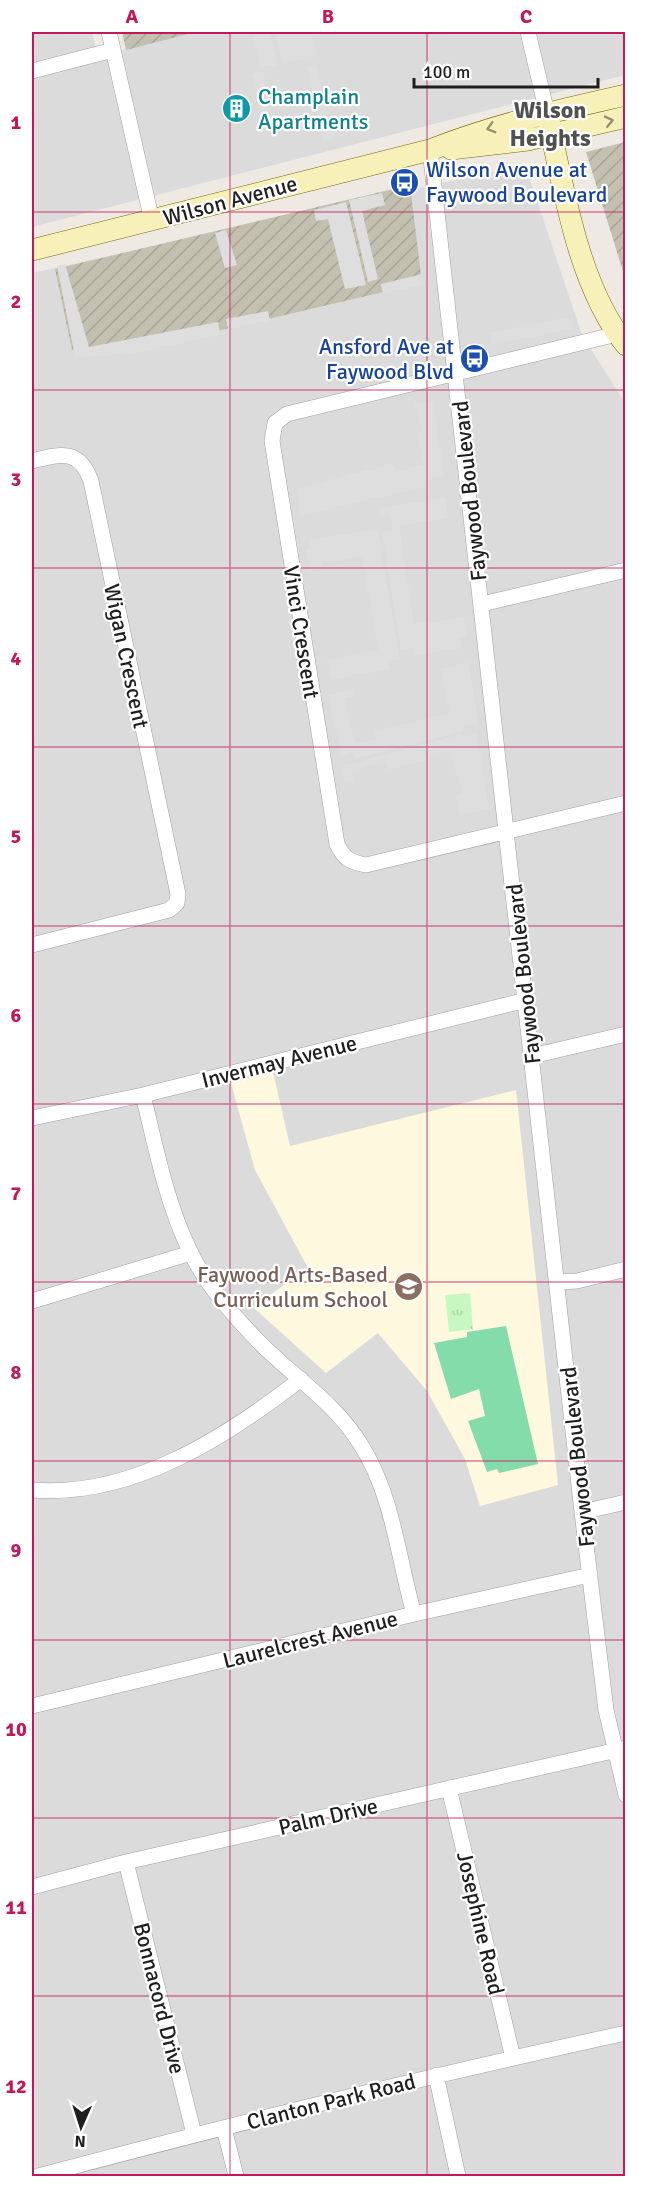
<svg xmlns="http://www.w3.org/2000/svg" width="657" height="2208" font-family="Signika,sans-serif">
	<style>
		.residential { fill: #dcdbdb }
		.education { fill: #fef9de }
		.construction { fill: url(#construction-furrows) }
		.park { fill: url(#park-tufts) }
		.pitch { fill: #84dcab }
		.parking { fill: #dedede }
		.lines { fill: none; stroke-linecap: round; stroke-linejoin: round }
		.minor-casing { stroke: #9f9f9f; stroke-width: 16 }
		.secondary-casing { stroke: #736c07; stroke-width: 22 }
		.minor { stroke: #fff; stroke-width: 15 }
		.secondary { stroke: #f8f0b9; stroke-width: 21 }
		.oneway { stroke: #969273 }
		.grid { fill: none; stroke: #c2185b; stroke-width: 1.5; stroke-opacity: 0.55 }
		.labels { text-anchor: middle; stroke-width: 4.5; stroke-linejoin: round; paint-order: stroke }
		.culture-label { font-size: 22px; fill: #0d838f; stroke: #fff; text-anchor: start }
		.transit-label { font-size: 22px; fill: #164399; stroke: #fff; text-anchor: start }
		.street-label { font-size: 22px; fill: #1e1e1e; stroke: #fff }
		.education-label { font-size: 22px; fill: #785e54; stroke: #fff; text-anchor: end }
		.neighbourhood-label { font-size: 24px; font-weight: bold; fill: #515151; stroke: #fff }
		.neatline { fill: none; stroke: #c2185b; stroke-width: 2 }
		.grid-label { font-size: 20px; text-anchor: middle; font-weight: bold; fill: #c2185b }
	</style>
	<defs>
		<pattern id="construction-furrows" width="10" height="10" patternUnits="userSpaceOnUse" patternTransform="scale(1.5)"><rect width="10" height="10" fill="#c3c0b0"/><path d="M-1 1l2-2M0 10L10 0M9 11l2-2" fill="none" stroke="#a7a597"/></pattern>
		<pattern id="park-tufts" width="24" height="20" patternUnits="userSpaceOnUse" patternTransform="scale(1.5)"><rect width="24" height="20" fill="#c7f8c2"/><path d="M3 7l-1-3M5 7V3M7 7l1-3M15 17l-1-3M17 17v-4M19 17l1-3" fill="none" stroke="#aad4a6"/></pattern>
	</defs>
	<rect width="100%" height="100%" fill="#efe9e4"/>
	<path class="residential" d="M32,32H92L98,56L196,32H625V75L32,227Z
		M525,165L582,335L625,403V2176H32V273Z"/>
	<path class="education" d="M273,1072L290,1146L516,1090L558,1485L480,1506L465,1459L427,1391L378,1333L326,1373L253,1307L308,1268L255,1170L231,1083Z"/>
	<path class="construction" d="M122,32H196L126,50Z
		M625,142H626L625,278L586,152Z
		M410,185L422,283L157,345L118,351L72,350L55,269Z"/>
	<path class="park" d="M470,1293L473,1329L449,1332L445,1295Z"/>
	<path class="pitch" d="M506,1326L538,1464L499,1473L497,1469L487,1472L468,1421L485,1416L479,1389L451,1399L434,1343L467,1337V1332Z"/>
	<path class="parking" d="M270,32L277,65L261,68L253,35Z
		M275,32H311L317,56L283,64Z
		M316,65L334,139L324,141L307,67Z
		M263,71L272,111L260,113L252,74Z
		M382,193L385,205L362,211L378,279L368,282L349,200Z
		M346,202L366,285L345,289L328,219L316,221L314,210Z
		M226,230L237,265L225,268L215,233Z
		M65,264L89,347L218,322L220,335L146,351L111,356L75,357L57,266Z
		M422,274L425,284L383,294L381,284Z
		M268,311L270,321L228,329L226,319Z
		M570,317L573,329L492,345L489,333Z
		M433,401L444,476L425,480L426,487L300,516L296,489L393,463L396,471L424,464L416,434L422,431L414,404Z
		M445,497L448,518L399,526L414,624L464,617L467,637L460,638L462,648L413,656L412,648L401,650L382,532L393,530L390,515L381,516L380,508Z
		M377,528L400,659L388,661L390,669L331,680L327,659L378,650L362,557L322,563V569L310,571L306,550L311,549L310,540Z
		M469,662L478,724L463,727L464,731L355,759L352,752L342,755L327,694L352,689L354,696L344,698L355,743L377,739L374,731L450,713L440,669Z
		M477,733L489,810L460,815L456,796L462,793L450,751L431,755V759L387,770L386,762L351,771L354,782L345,784L342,766L462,734L463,737Z"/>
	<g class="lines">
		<defs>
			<path id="minor" d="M109,32L152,221
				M528,32L547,113
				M32,71L113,50
				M430,150L582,1512L606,1710L626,1795
				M617,334L287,414L275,423L272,441L337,844C344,859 350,862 366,865L626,803
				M32,461C60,454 79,448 91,481L178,894L177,903L169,910L32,945
				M482,604L626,570
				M532,1056L626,1034
				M143,1095C156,1148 166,1202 190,1251C206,1285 233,1315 259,1342C293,1377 335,1402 361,1445C393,1495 398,1558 414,1614
				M32,1118L143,1095L526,1000
				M558,1282L577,1281L626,1269
				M32,1301L191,1253
				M32,1490C131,1498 225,1438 301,1379
				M582,1512L626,1502
				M32,1706L414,1614L590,1575
				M449,1788L513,2058
				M126,1862L194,2134
				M32,1887L126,1862L626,1748
				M436,2075L458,2176
				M224,2128L236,2176
				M38,2176C233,2124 428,2076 626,2033"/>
			<path id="secondary" d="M547,113C563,186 578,286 626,345
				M451,149L528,140L626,117
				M32,250L430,150C493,125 559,110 626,95"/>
		</defs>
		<use href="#minor" class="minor-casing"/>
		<use href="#secondary" class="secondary-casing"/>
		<use href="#minor" class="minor"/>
		<use href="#secondary" class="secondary"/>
	</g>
	<defs><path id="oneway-chevron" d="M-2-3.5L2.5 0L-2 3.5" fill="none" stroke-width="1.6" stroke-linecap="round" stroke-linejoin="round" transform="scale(1.5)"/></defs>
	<g class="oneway">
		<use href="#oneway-chevron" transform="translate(609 121) rotate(-13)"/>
		<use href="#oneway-chevron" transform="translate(491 128) rotate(164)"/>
	</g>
	<path class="grid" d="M230,32V2176M427,32V2176M32,212H626M32,390H626M32,568H626M32,747H626M32,926H626M32,1104H626M32,1282H626M32,1461H626M32,1640H626M32,1818H626M32,1996H626"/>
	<defs>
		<symbol id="building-disc" viewBox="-11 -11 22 22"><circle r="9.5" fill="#0f9aa8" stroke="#fff"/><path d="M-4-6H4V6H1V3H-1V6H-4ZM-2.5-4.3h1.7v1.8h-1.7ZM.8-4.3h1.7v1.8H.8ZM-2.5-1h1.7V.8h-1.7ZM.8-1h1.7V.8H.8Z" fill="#fff"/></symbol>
		<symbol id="bus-disc" viewBox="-11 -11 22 22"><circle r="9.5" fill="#1a4fb4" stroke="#fff"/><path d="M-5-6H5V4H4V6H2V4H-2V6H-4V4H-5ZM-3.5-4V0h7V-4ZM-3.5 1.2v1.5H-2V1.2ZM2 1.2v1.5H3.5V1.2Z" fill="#fff"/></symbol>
		<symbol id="school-disc" viewBox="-11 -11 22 22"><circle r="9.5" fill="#8d6e63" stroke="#fff"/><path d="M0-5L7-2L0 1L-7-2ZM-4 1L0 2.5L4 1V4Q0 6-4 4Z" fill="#fff"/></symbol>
	</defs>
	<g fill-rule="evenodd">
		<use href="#building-disc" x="220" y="92" width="33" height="33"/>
		<use href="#bus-disc" x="388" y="166" width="33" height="33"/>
		<use href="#bus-disc" x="458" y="342" width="33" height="33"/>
		<use href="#school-disc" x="392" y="1270" width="33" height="33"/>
	</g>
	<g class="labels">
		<g class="culture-label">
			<text x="258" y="104">Champlain<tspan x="258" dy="25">Apartments</tspan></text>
		</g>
		<g class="transit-label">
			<text x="426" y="177">Wilson Avenue at<tspan x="426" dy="25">Faywood Boulevard</tspan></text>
			<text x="454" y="354" text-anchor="end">Ansford Ave at<tspan x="454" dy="25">Faywood Blvd</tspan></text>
		</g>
		<g class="street-label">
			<text transform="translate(230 200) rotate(-15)" y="8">Wilson Avenue</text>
			<text transform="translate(469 491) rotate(-96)" y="8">Faywood Boulevard</text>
			<text transform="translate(302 632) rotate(81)" y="8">Vinci Crescent</text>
			<text transform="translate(127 656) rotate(78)" y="8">Wigan Crescent</text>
			<text transform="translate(523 974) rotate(-96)" y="8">Faywood Boulevard</text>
			<text transform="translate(279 1061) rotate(-14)" y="8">Invermay Avenue</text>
			<text transform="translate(577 1457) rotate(-96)" y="8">Faywood Boulevard</text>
			<text transform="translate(310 1639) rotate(-14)" y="8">Laurelcrest Avenue</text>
			<text transform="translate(328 1816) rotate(-13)" y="8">Palm Drive</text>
			<text transform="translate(481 1923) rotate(77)" y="8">Josephine Road</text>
			<text transform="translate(160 1998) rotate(76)" y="8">Bonnacord Drive</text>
			<text transform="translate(331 2101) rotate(-14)" y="8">Clanton Park Road</text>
		</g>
		<g class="education-label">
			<text x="388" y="1282">Faywood Arts-Based<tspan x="388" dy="25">Curriculum School</tspan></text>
		</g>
		<g class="neighbourhood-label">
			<text x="550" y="118">Wilson<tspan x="550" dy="28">Heights</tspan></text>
		</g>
	</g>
	<rect width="657" height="2208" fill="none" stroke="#ffffff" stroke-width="66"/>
	<g transform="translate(81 2127) rotate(183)" stroke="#ffffff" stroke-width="4.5" paint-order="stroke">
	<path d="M0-4.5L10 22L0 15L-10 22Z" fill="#1e1e1e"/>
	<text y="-9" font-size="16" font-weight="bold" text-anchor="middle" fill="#1e1e1e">N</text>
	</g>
	<path d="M414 78v9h184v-9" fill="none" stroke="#1e1e1e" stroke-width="3"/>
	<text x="423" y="78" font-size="18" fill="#1e1e1e" stroke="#ffffff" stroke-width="4.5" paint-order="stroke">100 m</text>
	<rect x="33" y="33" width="591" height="2142" class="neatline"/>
	<g class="grid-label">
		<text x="132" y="23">A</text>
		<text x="328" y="23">B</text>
		<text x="526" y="23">C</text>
		<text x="16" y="129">1</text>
		<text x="16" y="308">2</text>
		<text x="16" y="486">3</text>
		<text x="16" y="665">4</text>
		<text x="16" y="843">5</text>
		<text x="16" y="1022">6</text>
		<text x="16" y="1200">7</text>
		<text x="16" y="1379">8</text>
		<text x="16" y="1557">9</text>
		<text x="16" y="1736">10</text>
		<text x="16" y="1914">11</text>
		<text x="16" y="2093">12</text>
	</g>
</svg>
